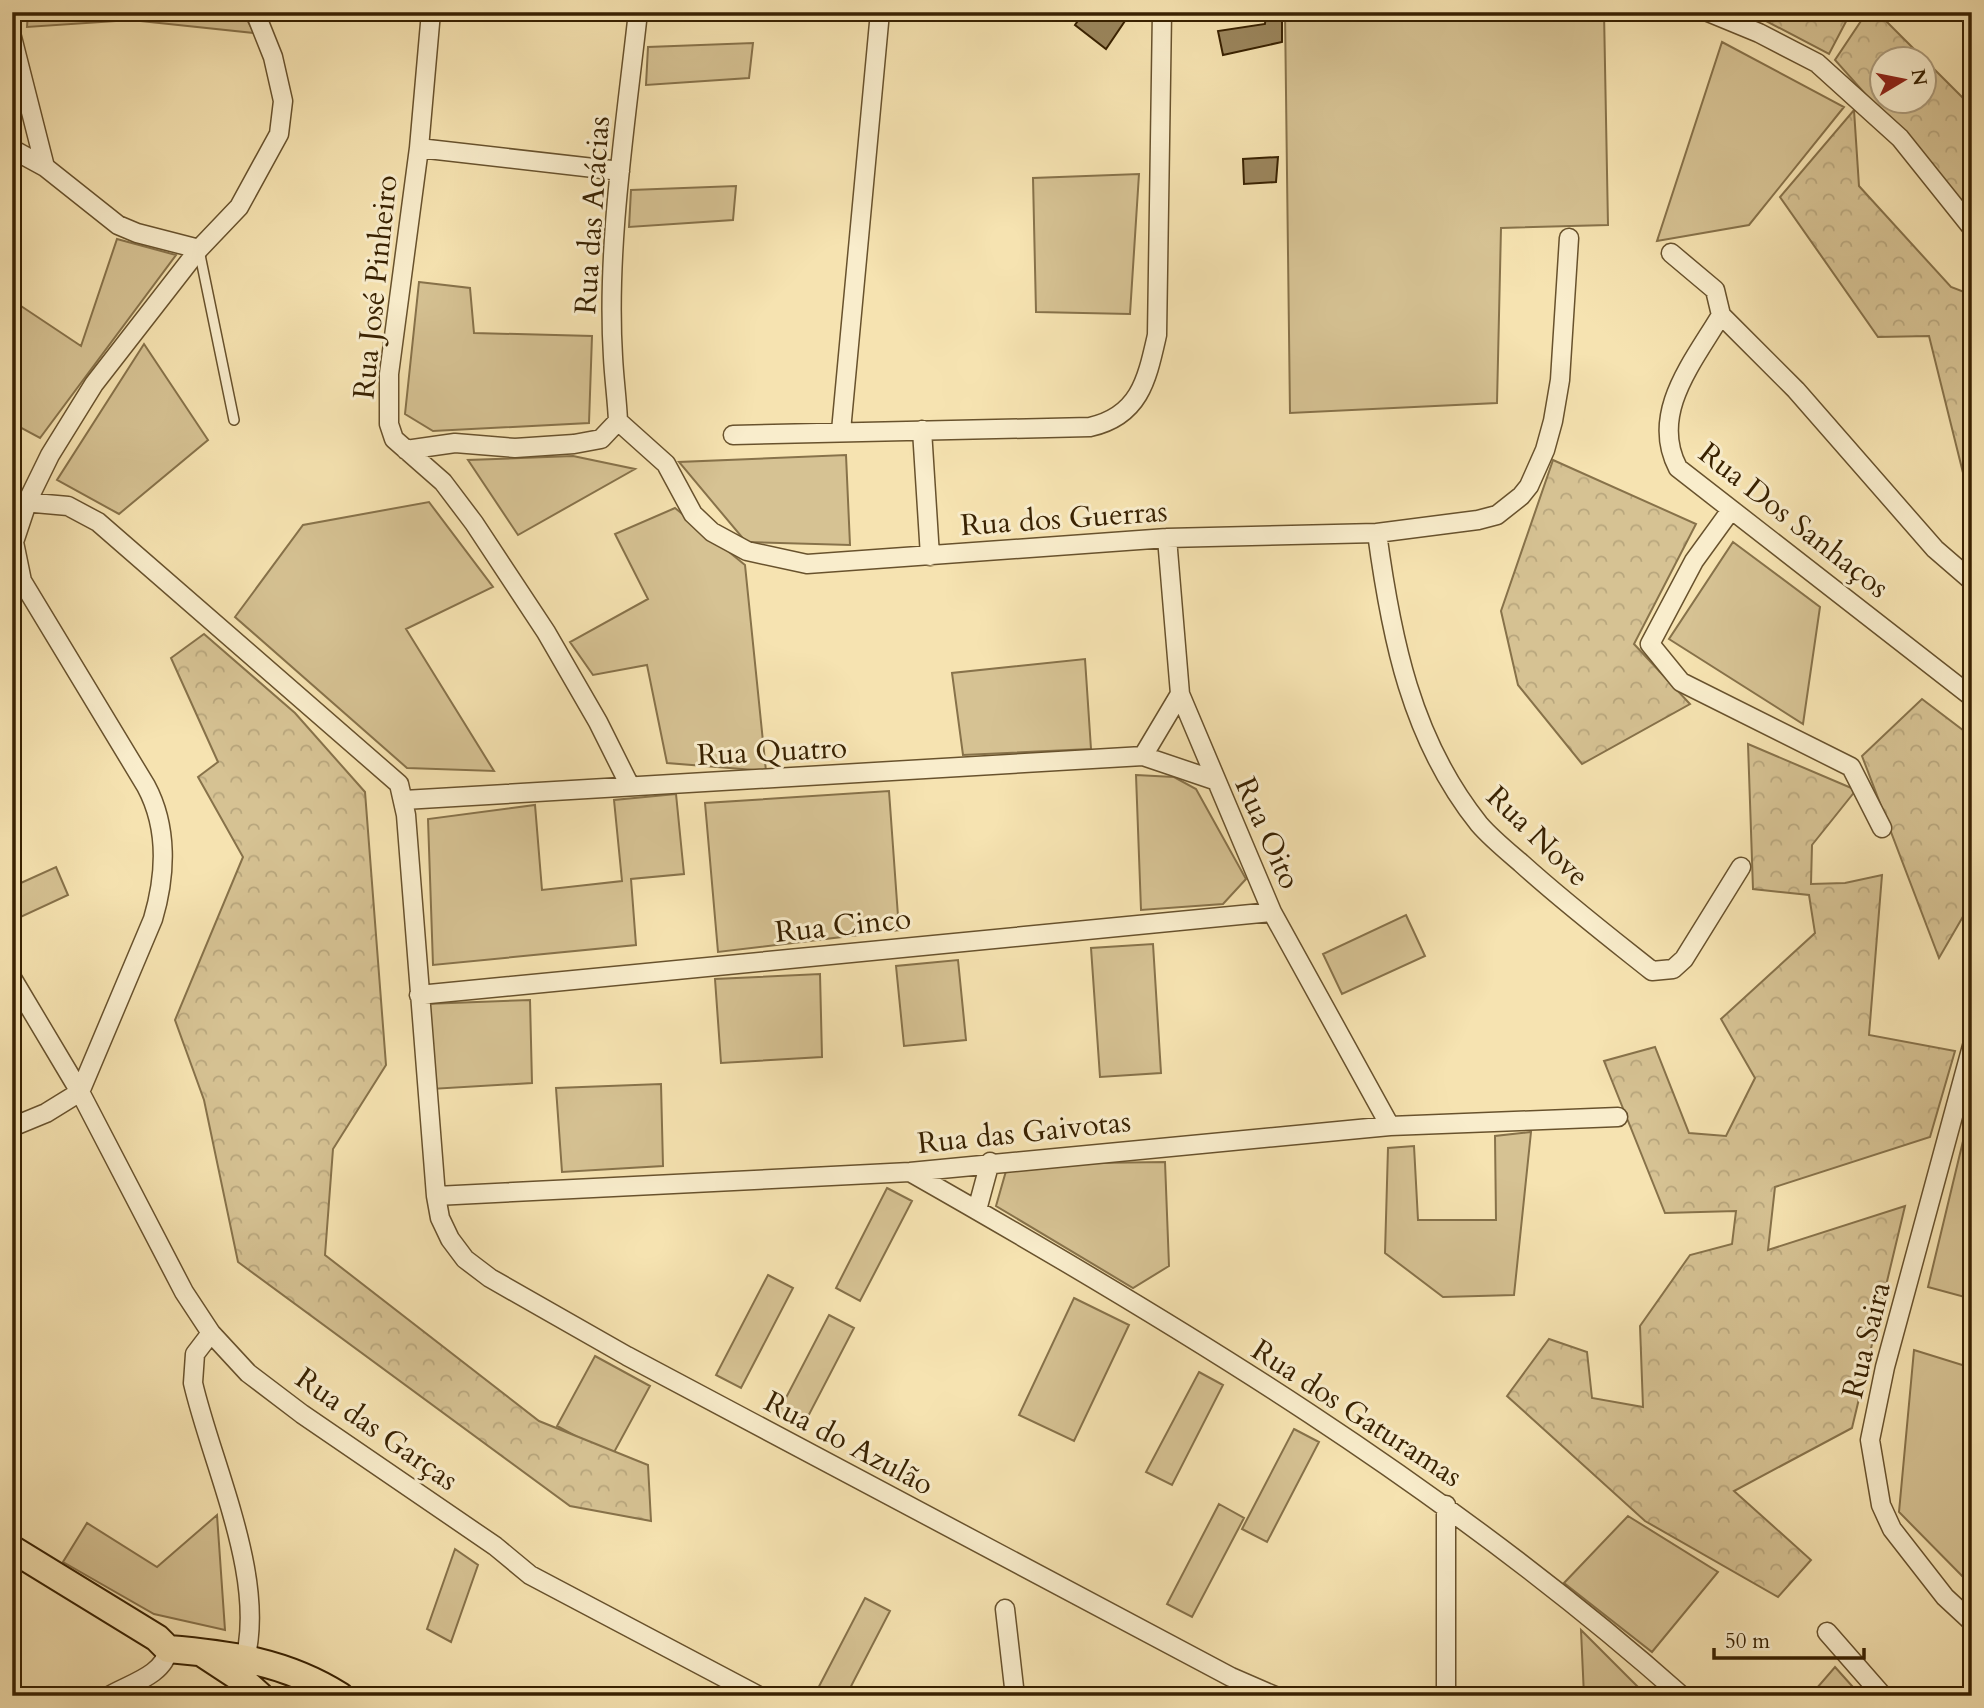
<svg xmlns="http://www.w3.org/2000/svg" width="1984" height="1708" font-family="Cardo,serif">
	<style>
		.grass { fill: #d6c293; stroke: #87724a; stroke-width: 2 }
		.forest { fill: url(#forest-crowns); stroke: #87724a; stroke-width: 2; fill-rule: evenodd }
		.building { fill: #9b865d; stroke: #382101; stroke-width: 2 }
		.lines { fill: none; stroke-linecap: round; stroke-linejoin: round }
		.lane-casing { stroke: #68522d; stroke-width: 12 }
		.street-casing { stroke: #68522d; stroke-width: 21 }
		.primary-casing { stroke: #382101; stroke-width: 30 }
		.lane { stroke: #f9edcc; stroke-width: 9 }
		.street { stroke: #f9edcc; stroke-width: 18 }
		.primary { stroke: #f6e3b1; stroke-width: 26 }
		.labels { text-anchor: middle; stroke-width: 6; stroke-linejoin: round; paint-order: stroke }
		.street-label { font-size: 30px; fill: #382101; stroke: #f9edcc }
	</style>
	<defs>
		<pattern id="forest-crowns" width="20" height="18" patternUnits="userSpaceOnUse" patternTransform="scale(1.75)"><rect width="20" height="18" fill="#d6c293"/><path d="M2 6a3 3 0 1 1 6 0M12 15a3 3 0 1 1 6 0" fill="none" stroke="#b8a67d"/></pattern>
	</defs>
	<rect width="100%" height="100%" fill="#f6e3b1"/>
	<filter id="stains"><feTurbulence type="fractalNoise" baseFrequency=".00286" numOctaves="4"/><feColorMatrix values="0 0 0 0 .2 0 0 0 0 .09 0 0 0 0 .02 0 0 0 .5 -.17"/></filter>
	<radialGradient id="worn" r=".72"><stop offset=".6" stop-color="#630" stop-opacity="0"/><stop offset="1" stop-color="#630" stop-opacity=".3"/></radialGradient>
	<path class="grass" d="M28,12H243L254,33L131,20L27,27Z
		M1285,12H1604L1608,225L1501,228L1497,403L1290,413Z
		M1722,42L1844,107L1749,225L1657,241Z
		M753,43L749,78L646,85L648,47Z
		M1139,174L1130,314L1036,312L1033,178Z
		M736,186L733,220L629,227L631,190Z
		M117,239L176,255L40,438L12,423V300L81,346Z
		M419,282L470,288L474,333L592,336L589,423L433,431L405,414Z
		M144,344L208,440L119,514L57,480Z
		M846,455L850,545L746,542L679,462Z
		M573,456L635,469L518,535L468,460Z
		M429,502L493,587L406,629L494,771L407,768L235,617L303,525Z
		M675,508L745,565L766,771L667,763L647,665L593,675L570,642L648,599L615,534Z
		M1733,542L1820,607L1803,724L1669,639Z
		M1085,659L1091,749L963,755L952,673Z
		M1136,775L1174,777L1196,789L1246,879L1223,904L1141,910Z
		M889,791L899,930L718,952L705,803Z
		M676,794L684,874L631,879L636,945L433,965L428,819L535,805L542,890L622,881L614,800Z
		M56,867L68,895L12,921V887Z
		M1406,915L1425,956L1342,994L1323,954Z
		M1153,944L1161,1073L1100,1077L1091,948Z
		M958,960L966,1040L904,1046L896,966Z
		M820,974L822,1057L721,1063L715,979Z
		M530,1000L532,1083L431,1089L425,1004Z
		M661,1084L663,1166L562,1172L556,1088Z
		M1531,1132L1514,1295L1443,1297L1385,1253L1388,1148L1414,1146L1418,1220H1496L1495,1136Z
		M1964,1137L1972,1139V1299L1928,1287Z
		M1165,1162L1169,1266L1133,1288L996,1206L1008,1164Z
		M887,1188L912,1201L860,1301L836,1288Z
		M768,1275L793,1288L741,1388L716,1375Z
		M1074,1298L1129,1325L1074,1441L1019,1415Z
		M829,1315L854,1328L802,1428L777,1415Z
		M1914,1350L1972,1368V1586L1899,1512Z
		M595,1356L650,1386L612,1456L557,1426Z
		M1199,1372L1223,1385L1172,1485L1146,1472Z
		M1294,1429L1319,1442L1267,1542L1242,1529Z
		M1219,1504L1244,1518L1192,1617L1167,1604Z
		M217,1515L225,1630L154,1614L63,1562L87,1523L157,1567Z
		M1628,1516L1718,1572L1652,1652L1564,1583Z
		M455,1549L478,1565L451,1642L427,1629Z
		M865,1598L890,1611L846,1696H814Z
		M1581,1630L1647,1696H1584Z
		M1835,1667L1861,1696H1810Z"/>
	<path class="forest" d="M1749,12H1851L1829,54Z
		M1867,12H1877L1972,107V214L1835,60ZM1882,60H1924V102H1882Z
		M1854,110L1859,186L1951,287L1972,295V509L1929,336L1878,337L1780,197Z
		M1553,460L1696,524L1634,644L1690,704L1582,764L1518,685L1501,611Z
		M204,634L295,713L365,792L386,1065L333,1149L325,1255L539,1421L648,1465L651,1521L570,1506L238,1262L204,1100L175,1020L243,857L198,777L218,762L171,658Z
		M1922,699L1972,737V901L1939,958L1862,756Z
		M1748,744L1856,790L1812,845L1811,884L1845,883L1882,875L1869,1035L1955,1051L1930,1137L1775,1187L1768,1250L1905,1206L1852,1428L1734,1491L1811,1560L1778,1597L1645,1521L1507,1396L1549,1339L1587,1352L1592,1398L1643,1407L1640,1326L1690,1255L1732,1244L1736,1211L1665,1213L1604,1061L1655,1047L1689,1133L1726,1136L1755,1078L1721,1019L1815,933L1809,895L1753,889Z"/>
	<path class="building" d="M1084,12H1131L1106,49L1075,25Z
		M1274,12H1282V42L1223,55L1218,31L1265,24L1266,13Z
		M1278,157L1276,182L1244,184L1243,159Z"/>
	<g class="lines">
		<defs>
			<path id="lane" d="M199,250L234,420"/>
			<path id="street" d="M431,12L419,148L389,374V424L394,439L443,482L474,523L546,632L598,722L630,786
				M1708,12L1759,33L1817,63L1900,138L1972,228
				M12,37L45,167
				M419,148L620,171
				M12,149L45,167L118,225L137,233L199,249
				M1671,253L1715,290L1721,315C1694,361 1649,413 1678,468L1972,697
				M1721,315L1796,390L1935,549L1972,581
				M618,421L666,464L693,514L712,532L747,551L807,564L1167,538L1377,533L1478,520L1497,515L1521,496L1529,486L1545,450L1553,421L1560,380L1569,238
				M618,421C617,399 614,378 613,357C606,247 626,122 638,12
				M922,430L930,556
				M841,431L880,12
				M733,435L1090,427C1140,416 1147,379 1157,335L1162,12
				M406,450L455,443L515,448L574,444L601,439L618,421
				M12,501L68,506L98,522L399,784L406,815L436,1196L440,1218L450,1239L465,1259L490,1278L627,1356L1231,1677L1275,1696
				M1731,510L1694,561L1650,644L1681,682L1851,767L1882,828
				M1377,533C1391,637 1411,739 1479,824C1491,838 1507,851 1521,863C1564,902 1608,936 1652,971L1673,969L1684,959L1741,867
				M1167,538L1180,694L1272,912L1390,1126
				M1143,756L1214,780
				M404,800L1143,756L1180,694
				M12,978L80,1092L184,1292L211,1333L248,1373L302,1414L495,1546L530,1575L759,1696
				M419,995L1272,912
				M1972,1046L1885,1367L1870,1440L1881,1505L1892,1529L1945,1597L1972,1622
				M80,1092L153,919C166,875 168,827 146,786L22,581L14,542L28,500L50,455L94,384L199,249L239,207L279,134L283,101L273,57L255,12
				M12,1127L46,1113L80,1092
				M910,1172C1181,1326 1448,1488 1682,1696
				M436,1196L910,1172L1390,1126L1618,1117
				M977,1210L990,1162
				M211,1333L195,1354L193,1383C212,1466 271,1586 242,1669
				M1005,1609L1015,1696
				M1827,1632L1883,1696
				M109,1696C129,1684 165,1675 168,1649
				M1446,1696V1505"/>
			<path id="primary" d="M12,1549L157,1638L168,1649C230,1654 286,1662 340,1696
				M205,1655L240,1678L260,1696"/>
		</defs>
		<use href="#lane" class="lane-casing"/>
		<use href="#street" class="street-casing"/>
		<use href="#primary" class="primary-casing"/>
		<use href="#lane" class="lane"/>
		<use href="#street" class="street"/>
		<use href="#primary" class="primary"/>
	</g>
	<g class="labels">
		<g class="street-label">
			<text transform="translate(592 215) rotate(-86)" y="10">Rua das Acácias</text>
			<text transform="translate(375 287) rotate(-84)" y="10">Rua José Pinheiro</text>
			<text transform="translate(1064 518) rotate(-4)" y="10">Rua dos Guerras</text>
			<text transform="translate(1794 520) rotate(38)" y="10">Rua Dos Sanhaços</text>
			<text transform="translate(772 751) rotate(-3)" y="10">Rua Quatro</text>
			<text transform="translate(1268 833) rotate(66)" y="10">Rua Oito</text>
			<text transform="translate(1538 836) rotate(44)" y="10">Rua Nove</text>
			<text transform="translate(843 925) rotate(-6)" y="10">Rua Cinco</text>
			<text transform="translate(1024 1132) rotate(-6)" y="10">Rua das Gaivotas</text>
			<text transform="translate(1866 1340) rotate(-76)" y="10">Rua Saira</text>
			<text transform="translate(1357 1413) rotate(33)" y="10">Rua dos Gaturamas</text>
			<text transform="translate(377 1429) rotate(35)" y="10">Rua das Garças</text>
			<text transform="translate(849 1443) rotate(28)" y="10">Rua do Azulão</text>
		</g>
	</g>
	<rect width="1984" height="1708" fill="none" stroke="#f6e3b1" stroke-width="42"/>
	<rect x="14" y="14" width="1956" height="1680" fill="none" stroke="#382101" stroke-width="3.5"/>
	<rect x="21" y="21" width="1942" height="1666" fill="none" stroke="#382101" stroke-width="2"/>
	<g transform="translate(1903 80) rotate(80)"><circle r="33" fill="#f9edcc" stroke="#ac9b7b" stroke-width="2"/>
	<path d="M0-5L12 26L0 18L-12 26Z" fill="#8f2418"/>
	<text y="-10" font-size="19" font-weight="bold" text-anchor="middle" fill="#382101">N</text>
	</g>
	<path d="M1714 1648v10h150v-10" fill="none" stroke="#382101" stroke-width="3.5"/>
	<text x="1725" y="1648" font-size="21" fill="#382101" stroke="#f9edcc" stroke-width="5" paint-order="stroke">50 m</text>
	<rect width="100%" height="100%" filter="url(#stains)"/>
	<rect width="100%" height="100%" fill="url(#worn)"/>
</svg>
